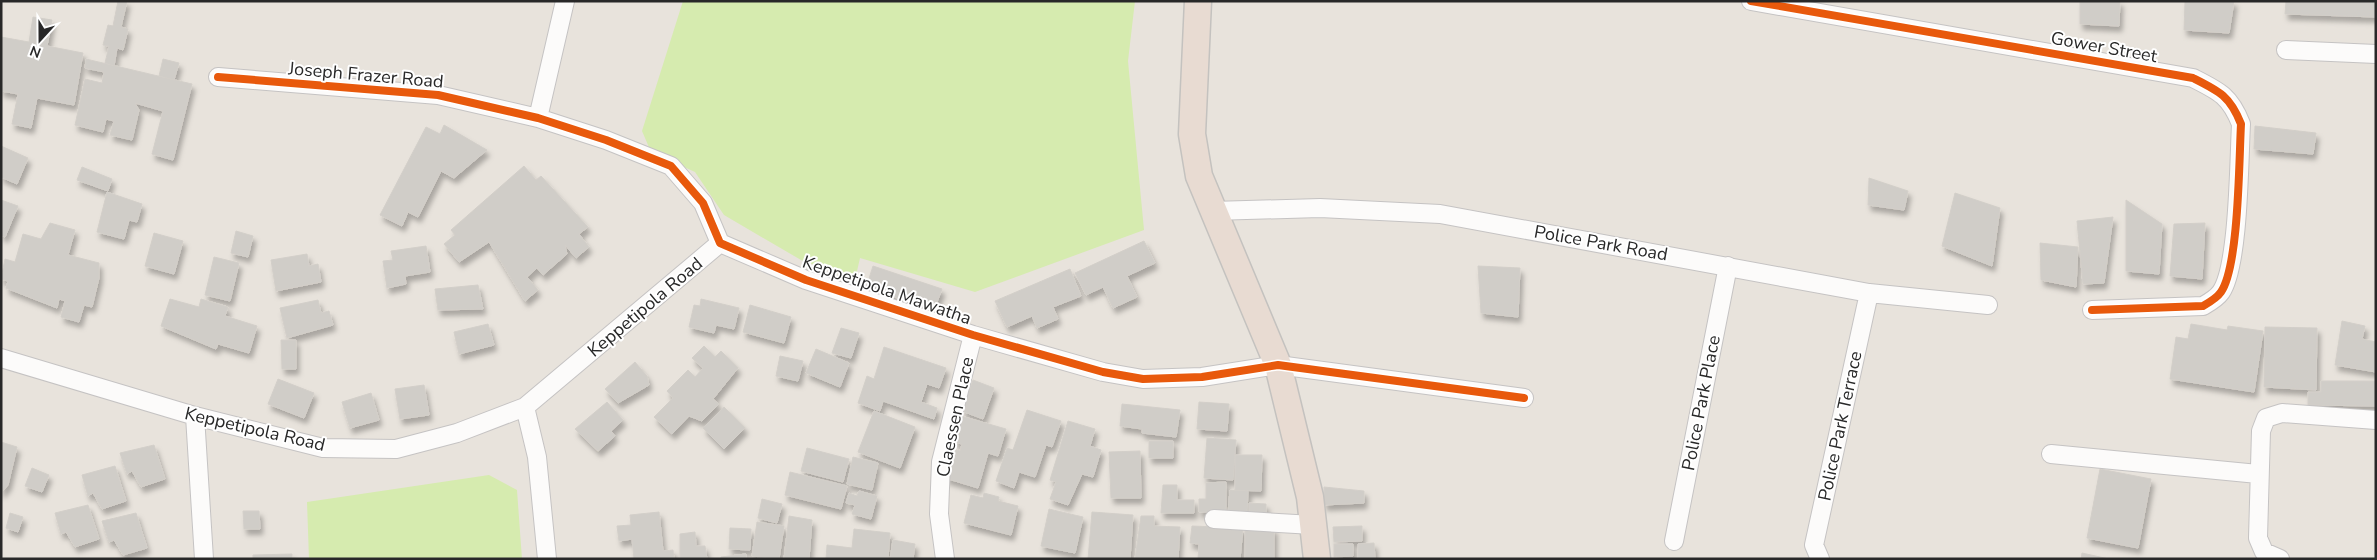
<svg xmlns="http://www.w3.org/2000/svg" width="2377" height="560" font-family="'Nunito Sans',sans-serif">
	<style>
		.pitch { fill: #d6ebaf }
		.building { fill: #d0cdc8; stroke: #d3cfc9; filter: url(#shadow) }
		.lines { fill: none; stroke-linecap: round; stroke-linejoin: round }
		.minor-casing { stroke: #c5c3c3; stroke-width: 20 }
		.highway-casing { stroke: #c4c2bf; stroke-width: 29 }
		.minor { stroke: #fcfbfa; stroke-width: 18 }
		.highway { stroke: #e8dbd2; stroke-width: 26 }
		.cycleway-casing { stroke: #fff; stroke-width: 11 }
		.cycleway { stroke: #e8590c; stroke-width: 8 }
		.labels { text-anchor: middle; stroke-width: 4; stroke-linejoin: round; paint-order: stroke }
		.street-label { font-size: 18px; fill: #282828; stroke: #fff }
	</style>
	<defs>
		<filter id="shadow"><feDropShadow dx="3" dy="5.5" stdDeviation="2.5" flood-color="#0004"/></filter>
	</defs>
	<rect width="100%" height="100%" fill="#e8e3dc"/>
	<path class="pitch" d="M683,1H1135L1128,61L1144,230L975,292L860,258L855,280L801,260L724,215L695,172L651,152L642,131Z
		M489,475L517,490L522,559H309L307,502Z"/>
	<path class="building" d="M118,1H127L121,27L128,29L123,50L117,48L114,66L105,63L109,46L103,45L108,25L113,26Z
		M2080,1H2120L2119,26L2080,24Z
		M2185,1H2234L2229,33L2184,30Z
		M2286,1H2376V17L2285,14Z
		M33,17L52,20L47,46L83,53L74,105L37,98L31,128L12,124L18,94L1,91V37L29,42Z
		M86,59L192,84L173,160L152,154L163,111L135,103L139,110L132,140L110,135L114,121L106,119L103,132L75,125L85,79L102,83L104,72L85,68Z
		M163,59L179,63L174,80L159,76Z
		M444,125L487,150L454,178L441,171L418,217L408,212L402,226L380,215L426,127L440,134Z
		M2255,126L2316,133L2313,154L2254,149Z
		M1,146L28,158L17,184L1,177Z
		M524,166L536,180L541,176L588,227L579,234L589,247L576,258L565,245L567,254L543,275L537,268L527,277L538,290L525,301L489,242L459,262L444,244L455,235L451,230Z
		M82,167L112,179L108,191L77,180Z
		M1869,178L1908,191L1904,210L1868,205Z
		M107,192L142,204L137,222L129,220L124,239L97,232Z
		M1955,193L2000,208L1992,266L1942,246Z
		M1,200L18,206L5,237L1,235Z
		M2126,200L2162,224L2159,274L2126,271Z
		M2113,217L2104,283L2083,284L2077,221Z
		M50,223L75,230L68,255L99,263V278L92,307L84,305L79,322L61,317L65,301L59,299L57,308L6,288L8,281L1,279L5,259L15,262L23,234L41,239Z
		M2205,223L2202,279L2170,276L2174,224Z
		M236,231L253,236L248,257L231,253Z
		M154,233L183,241L174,274L145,266Z
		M1144,241L1155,263L1127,276L1137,297L1113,308L1103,287L1086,295L1075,273Z
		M2040,243L2078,247L2076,287L2041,280Z
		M426,246L430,272L405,276L406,284L387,288L383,261L393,260L391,251Z
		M307,254L309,266L318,264L321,282L276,291L271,260Z
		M214,257L239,263L230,301L205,295Z
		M873,266L942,289L934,310L866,288Z
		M1478,266L1520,268L1518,317L1481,313Z
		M1070,269L1081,296L1053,307L1058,319L1037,328L1032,316L1007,327L995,301Z
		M478,285L483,309L438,310L435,289Z
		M170,299L199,307L201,299L228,307L225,316L257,326L249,353L218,344L216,349L161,326Z
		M701,299L739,308L734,329L716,325L714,333L689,327L694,305L700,306Z
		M318,300L321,313L329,311L333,325L287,338L280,308Z
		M750,305L791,317L784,343L743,332Z
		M2342,321L2365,326L2362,339L2376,342V372L2335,365Z
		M488,324L494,345L459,354L454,332Z
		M2191,324L2227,330L2228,326L2263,331L2254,392L2170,379L2176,337L2188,339Z
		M2265,327L2317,328L2316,390L2264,387Z
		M841,328L859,333L851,358L832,353Z
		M281,340H296V369H282Z
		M704,346L715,357L721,351L738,368L713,399L719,404L702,421L689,416L672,434L654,417L673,398L667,391L688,370L695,377L703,368L692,358Z
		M884,347L946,368L939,388L927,384L921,402L937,408L934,419L883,401L880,411L858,403L867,376L874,379Z
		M816,349L849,363L840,387L806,373Z
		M780,356L803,361L798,381L776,376Z
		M635,362L647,376L649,385L618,403L605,389Z
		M278,379L314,393L304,418L268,404Z
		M973,380L994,388L983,419L962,411Z
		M2321,381H2376V406L2308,405V392H2321Z
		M424,385L429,415L400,419L395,389Z
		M371,393L379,420L350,428L342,402Z
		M607,402L623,420L611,431L615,436L598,451L575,429Z
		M1199,402L1229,404L1227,431L1197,429Z
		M1122,404L1180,410L1176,437L1142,433V429L1120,426Z
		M724,407L745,428L724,449L703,428Z
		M1027,410L1061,421L1052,447L1046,445L1035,477L1019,472L1014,488L996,481L1007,448L1013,450Z
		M874,411L915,427L900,468L858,452Z
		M961,416L1006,429L998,456L988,453L978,488L945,478L953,449L960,451L962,444L954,442Z
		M1068,421L1095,429L1090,446L1101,450L1093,477L1082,474L1068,505L1050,499L1056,482L1050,480Z
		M1207,438L1236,440L1233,480L1204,478Z
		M1149,441H1173V458H1149Z
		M1,442L17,447L8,485L1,493Z
		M154,445L165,479L141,487L132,471L127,474L120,453Z
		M807,448L849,459L843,482L801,471Z
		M1140,451L1141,498H1111L1109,452Z
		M1235,455H1262L1261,491L1235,490Z
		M853,457L878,463L872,490L847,484Z
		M115,466L126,501L102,509L93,493L88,496L82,475Z
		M32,468L49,475L42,492L25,486Z
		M2100,469L2151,479L2138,548L2087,538Z
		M790,472L847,486L841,509L785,495Z
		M1226,482V512H1199V499H1206V483Z
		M1163,485H1177V500H1194V513H1161Z
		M1324,487L1364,491V503L1324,505Z
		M1230,490L1248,491L1247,513H1228Z
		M859,491L877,496L871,519L852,514L855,505L846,503L849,493L857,496Z
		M984,493L999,497L998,501L1018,506L1011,535L964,523L971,495L983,498Z
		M762,499L782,504L777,523L758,518Z
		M1249,503L1266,504V513H1249Z
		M88,505L99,539L75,547L66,532L61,534L55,513Z
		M1049,509L1083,517L1075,553L1041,546Z
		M243,511H259L260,529H244Z
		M659,512L663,551L673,550L674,559H634L632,539L619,541L617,526L631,525L630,515Z
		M1092,512L1133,515L1130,559H1088Z
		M10,513L23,517L18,532L6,528Z
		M136,513L147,548L123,555L114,540L109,542L102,521Z
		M789,516L812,520L809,559H784Z
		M1141,516H1154V526L1180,527L1178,559H1135Z
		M757,522L784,526L779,559L752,556Z
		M1192,526L1243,528L1240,559H1198L1199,544L1190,543Z
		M1362,526V541L1334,542L1333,527Z
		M730,528L751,529L750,550L729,549Z
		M1245,528H1274V559H1245Z
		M854,529L890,533L888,559H826L827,545L852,548Z
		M695,532L696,546H705L707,559H680V534Z
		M893,540L915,544L913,559H890Z
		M1374,543L1375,559H1358V544Z
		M1334,544H1353V556L1334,557Z
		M2082,553L2109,559H2081Z
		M292,554V559H253V555Z
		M746,554V559H721V557Z"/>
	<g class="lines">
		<defs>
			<path id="minor" d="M1751,1L2193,78C2219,91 2230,96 2241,124C2239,159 2239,266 2221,292C2217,298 2210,302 2203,306L2092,310
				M2286,50L2376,54
				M218,77L438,95L538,118L606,140L671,166L703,203L720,243L806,280L973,335L1103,372L1143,379L1202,377L1278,365L1524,398
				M538,118L565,1
				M1212,211L1320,208L1440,214L1869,293L1988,305
				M1,358L195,416L323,448L396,449L457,433L525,407L720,243
				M525,407L537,457L547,559
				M195,416L204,559
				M2051,454L2258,474
				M1214,519L1313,525
				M1674,541L1728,266
				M945,559L939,514L941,462L973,335
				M1820,559L1814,545L1869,293
				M2280,559L2264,552L2258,538L2261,431L2266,418L2282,413L2376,420"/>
			<path id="highway" d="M1198,1L1192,134L1199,176L1278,365L1310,497L1317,559"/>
		</defs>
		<use href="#minor" class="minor-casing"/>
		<use href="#highway" class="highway-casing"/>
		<use href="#minor" class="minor"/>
		<use href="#highway" class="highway"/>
		<defs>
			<path id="cycleway" d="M1751,1L2193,78C2219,91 2230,96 2241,124C2239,159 2239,266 2221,292C2217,298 2210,302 2203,306L2092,310
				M218,77L438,95L538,118L606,140L671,166L703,203L720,243L806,280L973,335L1103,372L1143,379L1202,377L1278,365L1524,398"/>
		</defs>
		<use href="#cycleway" class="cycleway-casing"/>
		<use href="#cycleway" class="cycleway"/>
	</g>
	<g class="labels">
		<g class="street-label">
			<text transform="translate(2104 47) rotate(10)" y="6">Gower Street</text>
			<text transform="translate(366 75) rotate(5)" y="6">Joseph Frazer Road</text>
			<text transform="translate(1601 243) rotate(10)" y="6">Police Park Road</text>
			<text transform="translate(887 290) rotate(19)" y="6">Keppetipola Mawatha</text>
			<text transform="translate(645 307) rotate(-40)" y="6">Keppetipola Road</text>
			<text transform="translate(1701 403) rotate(-79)" y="6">Police Park Place</text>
			<text transform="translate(955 417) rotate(-78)" y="6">Claessen Place</text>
			<text transform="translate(1840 426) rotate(-78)" y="6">Police Park Terrace</text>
			<text transform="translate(255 429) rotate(13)" y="6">Keppetipola Road</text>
		</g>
	</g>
	<rect width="2377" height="560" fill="none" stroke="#282828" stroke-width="5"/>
	<g transform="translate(40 40) rotate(201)" stroke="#ffffff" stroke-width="4" paint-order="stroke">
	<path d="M0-4L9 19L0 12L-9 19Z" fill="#282828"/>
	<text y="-8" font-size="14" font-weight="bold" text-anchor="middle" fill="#282828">N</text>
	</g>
</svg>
